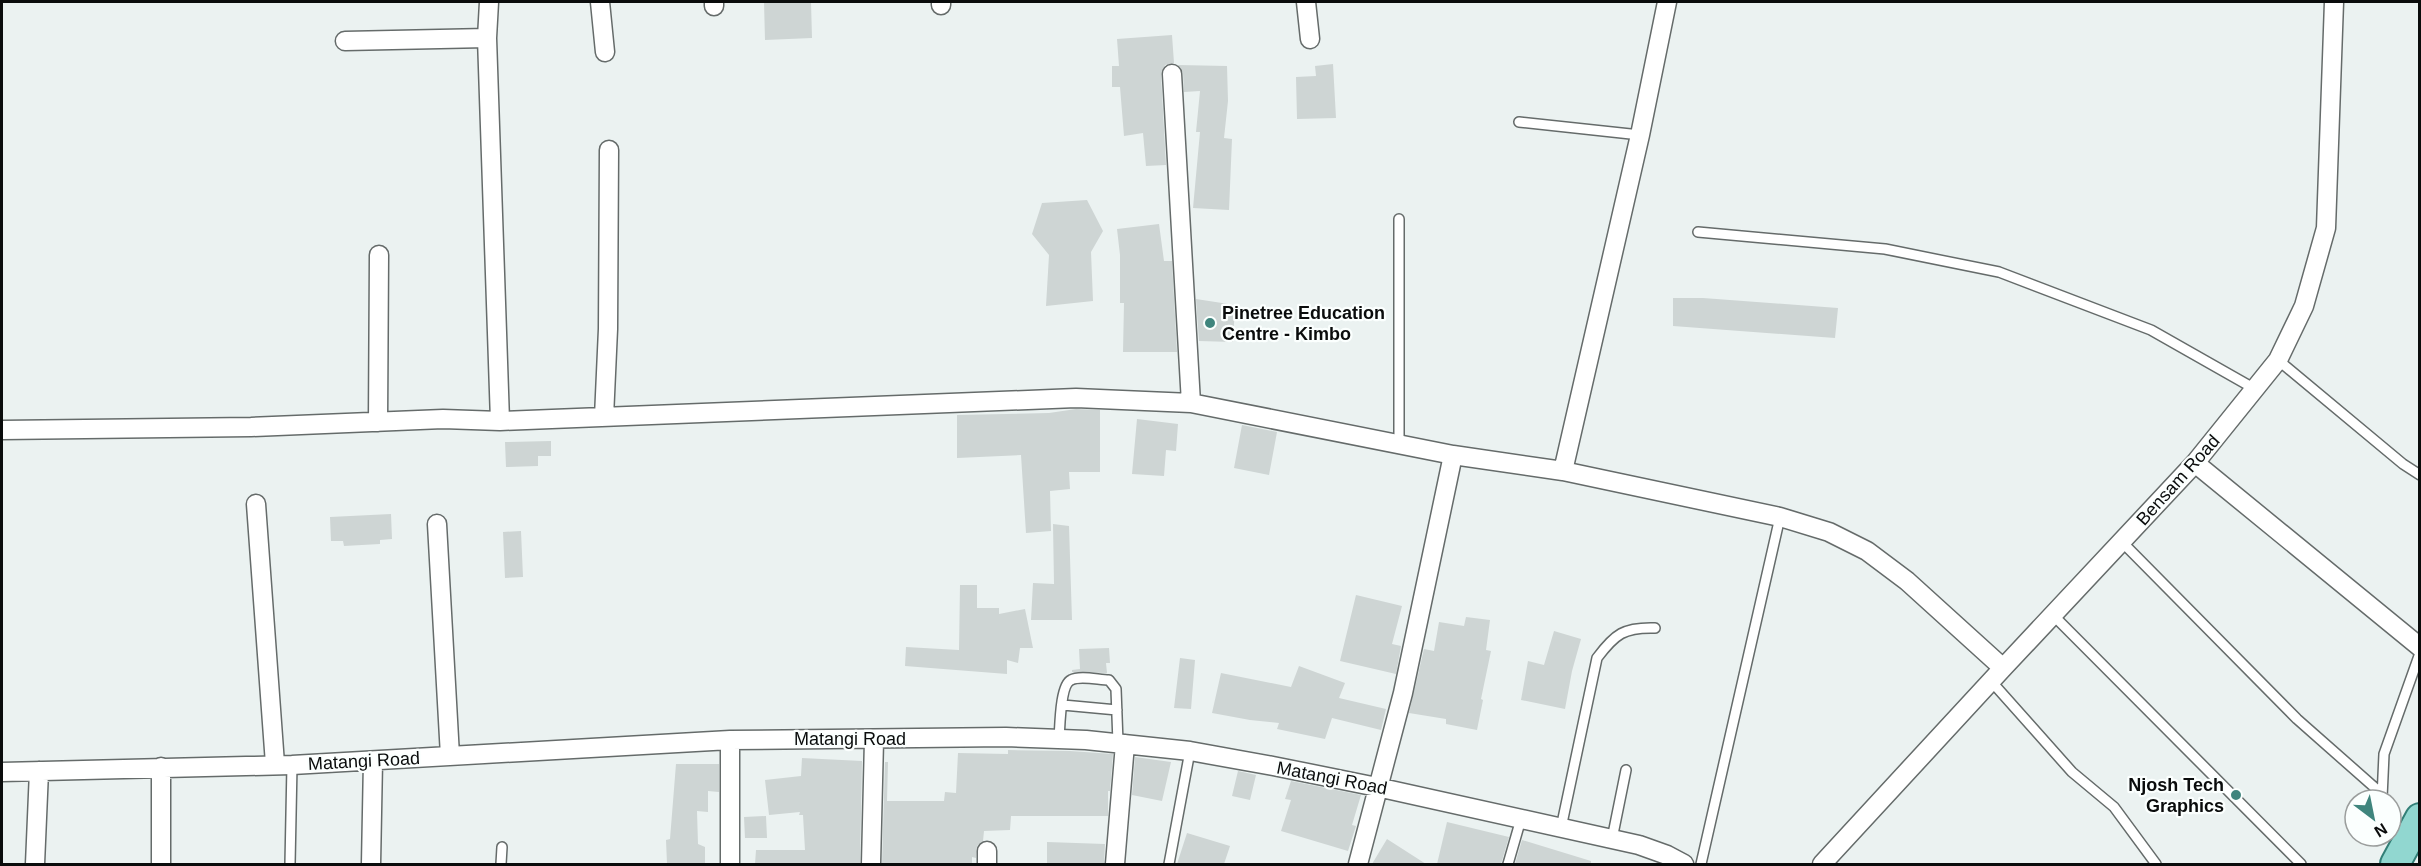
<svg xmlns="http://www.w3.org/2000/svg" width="2421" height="866" font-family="Helvetica,sans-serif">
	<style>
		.building { fill: #ced5d4 }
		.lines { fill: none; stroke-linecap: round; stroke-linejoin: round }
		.service-casing { stroke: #656b6a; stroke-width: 12 }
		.minor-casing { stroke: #656b6a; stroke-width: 21 }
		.primary-casing { stroke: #327f77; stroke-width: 32 }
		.service { stroke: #fff; stroke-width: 9 }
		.minor { stroke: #fff; stroke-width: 18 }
		.primary { stroke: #91d7d0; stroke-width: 28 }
		.poi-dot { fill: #3f857d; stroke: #fbfffe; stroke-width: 2 }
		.labels { text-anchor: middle; stroke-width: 4.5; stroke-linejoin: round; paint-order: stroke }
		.poi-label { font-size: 18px; font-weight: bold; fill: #0a0c0c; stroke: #fbfffe; text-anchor: start }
		.street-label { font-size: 18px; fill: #0a0c0c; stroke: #fbfffe }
	</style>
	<rect width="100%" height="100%" fill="#ebf2f1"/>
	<path class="building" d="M764,2H811L812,38L765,40Z
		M1172,35L1174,63L1165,65L1161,75L1166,165L1146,166L1143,133L1124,136L1120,87H1112V66H1119L1117,39Z
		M1333,64L1336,118L1297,119L1296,77L1316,76L1315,66Z
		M1178,65L1227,66L1228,101L1224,138L1232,139L1229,210L1193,208L1200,132H1196L1200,91L1184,92L1183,73Z
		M1087,200L1103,231L1091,252L1093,301L1046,306L1049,255L1032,234L1042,203Z
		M1159,224L1164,261H1172L1177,352H1123L1124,303H1120V255L1117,229Z
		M1673,298H1703L1838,308L1835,338L1673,326Z
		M1196,299L1235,305L1233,342L1199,341Z
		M1076,409L1100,410V472H1069L1070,489L1050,491L1051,531L1026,533L1021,455L957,458V415L1049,413Z
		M1137,419L1178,424L1176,451L1166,450L1164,476L1132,474Z
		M1242,425L1277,432L1269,475L1234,468Z
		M551,441V456H538V466L506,467L505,442Z
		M391,514L392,539L380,540V544L344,546L343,541H331L330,517Z
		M1053,524L1069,526L1072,620H1031L1033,583L1054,584Z
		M521,531L523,577L505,578L503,532Z
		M960,585H977V608H999V614L1025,609L1033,648H1020L1018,663L1007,660V674L905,666L906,647L959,650Z
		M1356,595L1402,606L1392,644L1401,646L1396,674L1340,661Z
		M1466,617L1490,620L1486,650L1491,651L1481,699L1483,700L1477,730L1446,724V719L1409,713L1424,649L1434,651L1439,622L1464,626Z
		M1554,631L1581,639L1572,671L1565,709L1521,700L1528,661L1544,665Z
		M1109,648L1110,663H1106L1107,673L1072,672V670L1080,669L1079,649Z
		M1180,658L1195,660L1191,709L1174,708Z
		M1299,666L1345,683L1339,698L1386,709L1381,730L1332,718L1325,739L1277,729L1279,723L1250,720L1212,713L1221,673L1291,687Z
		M1008,750L1070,751L1113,754L1110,791H1108V816H1011L1010,830L984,831L983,841L977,846L976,858L972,857V864H882L885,762H888L887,801H944L945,792L956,793L958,753L1008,754Z
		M1135,757L1171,762L1162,801L1132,795Z
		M802,758L862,761L860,864H755L756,850H805L803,815H799L800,812L769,815L765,780L801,776Z
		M676,764H719V792L708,791V812L697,811L698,844L705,847V864H667L666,840L670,839Z
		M1238,771L1256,775L1250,800L1232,796Z
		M1291,781L1361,795L1352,825L1356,826L1348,851L1281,831L1291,800L1285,799Z
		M766,816L767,838H745L744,817Z
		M1447,822L1509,837L1501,864H1437Z
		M1187,833L1230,846L1224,864H1177Z
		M1387,839L1426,864H1372Z
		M1522,840L1591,861V864H1515Z
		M1047,842L1105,844L1104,864H1047Z"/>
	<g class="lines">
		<defs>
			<path id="service" d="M1519,122L1640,135
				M1399,219V444
				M1698,232L1885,249L1999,272L2151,330L2255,389
				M2278,360L2403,464L2420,475
				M2122,542L2297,719L2382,794
				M2053,615L2301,864
				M1991,681L2072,772L2114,807L2156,864
				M1063,705L1117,710
				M1059,739C1060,727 1060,685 1071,680C1080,675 1099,680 1109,680L1116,689L1118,743
				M2382,798L2384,754L2420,653
				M1561,828L1597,658C1615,634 1624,627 1655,628
				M1612,839L1626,770
				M290,864L292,765
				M501,864L502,847
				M1169,864L1190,751
				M1508,864L1521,819
				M1701,864L1780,517"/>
			<path id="minor" d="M489,2L487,38L500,421
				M600,2L605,52
				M714,2V6
				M941,2V5
				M1306,2L1310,39
				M345,41L487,38
				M1172,74L1191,403
				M604,417L608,329L609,150
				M378,422L379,255
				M2,430L251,427L443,419L500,421L1076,398L1191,403L1453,455L1563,471L1780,517L1829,532L1867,551L1907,581L2003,668
				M2195,463L2420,647
				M1563,471L1640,135L1667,2
				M256,504L275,764
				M437,524L450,756
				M2,772L292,765L730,740L1006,737L1086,740L1190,751L1273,766L1377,787L1639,845L1667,855L1684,864
				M35,864L39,771
				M161,864V767
				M371,864L373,761
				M730,864V740
				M871,864L874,740
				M987,864V851
				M1115,864L1125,744
				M1358,864L1403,693L1453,455
				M1822,864L2003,668L2195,463L2278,360L2304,306L2326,228L2334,2"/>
			<path id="primary" d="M2395,864L2420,818"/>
		</defs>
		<use href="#service" class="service-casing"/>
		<use href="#minor" class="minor-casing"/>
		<use href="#primary" class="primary-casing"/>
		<use href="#service" class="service"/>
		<use href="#minor" class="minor"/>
		<use href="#primary" class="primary"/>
	</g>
	<g class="poi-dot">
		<circle cx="1210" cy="323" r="6"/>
		<circle cx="2236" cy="795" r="6"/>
	</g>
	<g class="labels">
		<g class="poi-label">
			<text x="1222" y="319">Pinetree Education<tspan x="1222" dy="21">Centre - Kimbo</tspan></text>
			<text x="2224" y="791" text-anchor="end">Njosh Tech<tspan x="2224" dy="21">Graphics</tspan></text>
		</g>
		<g class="street-label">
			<text transform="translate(2178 480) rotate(-48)" y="6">Bensam Road</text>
			<text x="850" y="745">Matangi Road</text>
			<text transform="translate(364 761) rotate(-3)" y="6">Matangi Road</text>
			<text transform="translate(1332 778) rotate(11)" y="6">Matangi Road</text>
		</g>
	</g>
	<rect width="2421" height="866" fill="none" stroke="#0a0c0c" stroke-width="6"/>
	<g transform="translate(2373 818) rotate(148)"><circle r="28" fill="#fbfffe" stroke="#9b9e9d" stroke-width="1.5"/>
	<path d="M0-4.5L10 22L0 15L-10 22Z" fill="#3f857d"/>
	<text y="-9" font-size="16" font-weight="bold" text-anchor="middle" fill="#0a0c0c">N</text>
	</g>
</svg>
